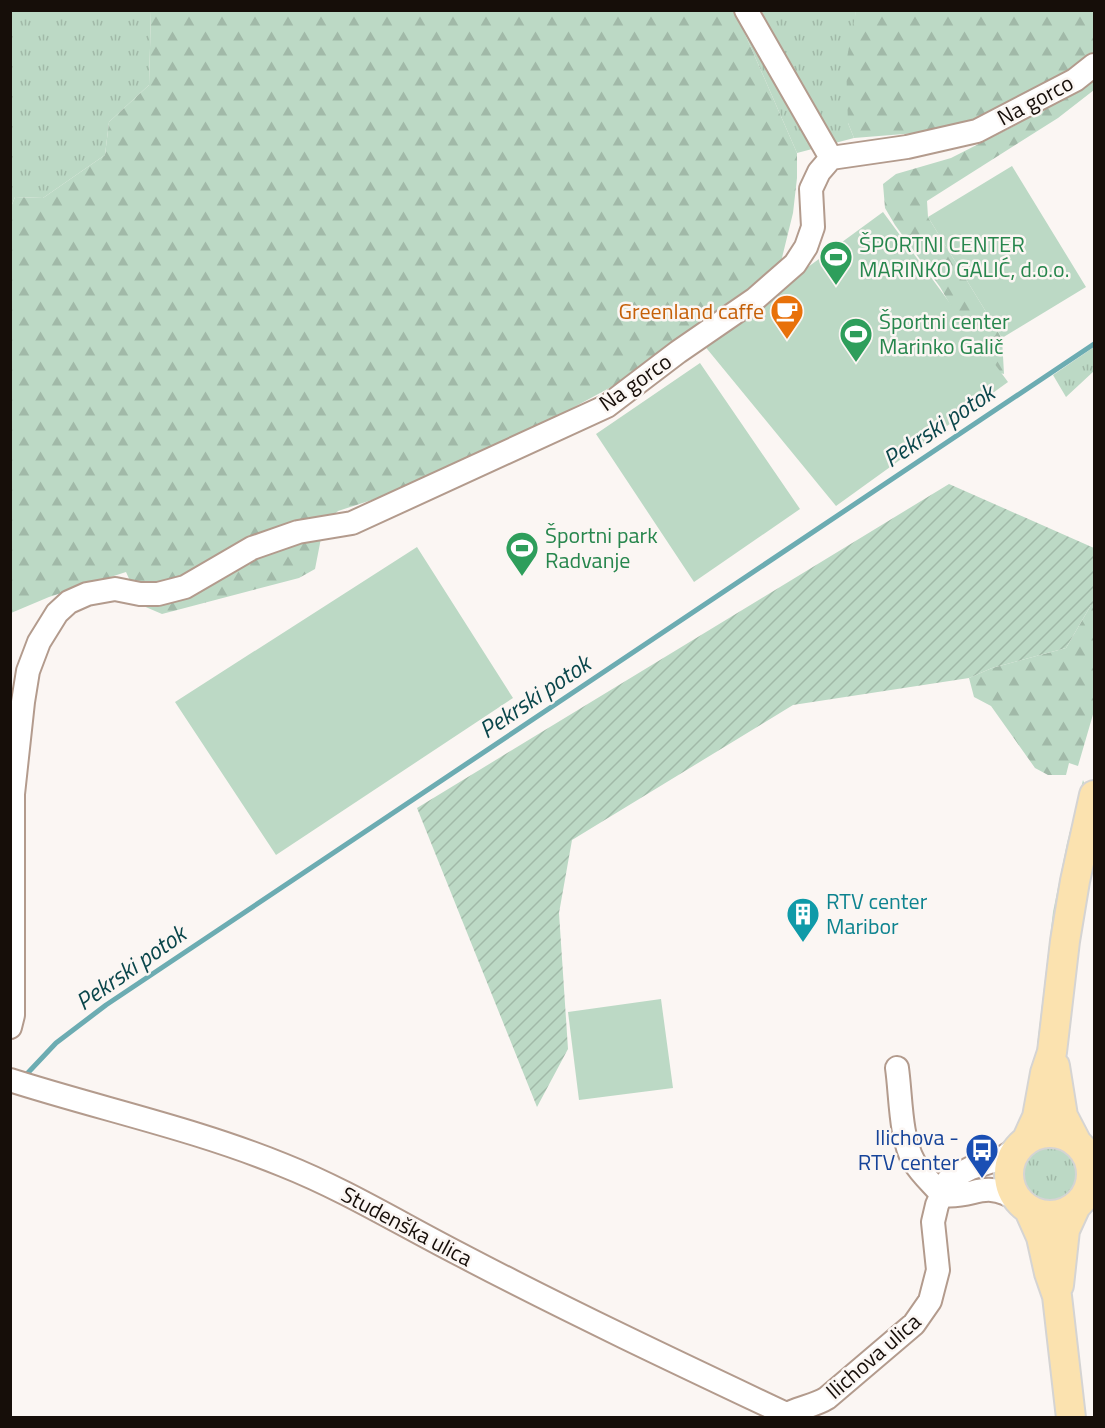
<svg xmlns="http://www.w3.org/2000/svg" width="1105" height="1428" font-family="'Titillium Web',sans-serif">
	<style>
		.grass { fill: url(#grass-tufts) }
		.forest { fill: url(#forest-firs) }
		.garden { fill: url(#garden-furrows) }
		.pitch { fill: #bcd9c5 }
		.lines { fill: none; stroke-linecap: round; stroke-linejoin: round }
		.stream { stroke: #6cacb2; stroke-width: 5 }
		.minor-casing { stroke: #b39b8d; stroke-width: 26 }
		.major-casing { stroke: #d5d4d3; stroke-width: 32 }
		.minor { stroke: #fff; stroke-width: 22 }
		.major { stroke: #fbe2af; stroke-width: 28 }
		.labels { text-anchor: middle; stroke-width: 5; stroke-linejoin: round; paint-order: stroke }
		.street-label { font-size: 22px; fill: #160e09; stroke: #fbf6f3 }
		.leisure-label { font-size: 22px; fill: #27864d; stroke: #fbf6f3; text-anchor: start }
		.food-label { font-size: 22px; fill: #c56008; stroke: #fbf6f3; text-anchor: end }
		.culture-label { font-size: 22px; fill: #0d838f; stroke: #fbf6f3; text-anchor: start }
		.transit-label { font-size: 22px; fill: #164399; stroke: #fbf6f3; text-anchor: end }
		.water-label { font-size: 24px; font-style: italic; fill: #0a464b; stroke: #fbf6f3 }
	</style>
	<defs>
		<pattern id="grass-tufts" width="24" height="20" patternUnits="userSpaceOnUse" patternTransform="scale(1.5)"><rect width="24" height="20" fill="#bcd9c5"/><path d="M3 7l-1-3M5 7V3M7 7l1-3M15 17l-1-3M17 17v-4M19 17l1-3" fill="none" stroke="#a1b9a8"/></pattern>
		<pattern id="forest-firs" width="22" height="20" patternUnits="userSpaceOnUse" patternTransform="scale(1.5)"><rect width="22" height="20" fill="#bcd9c5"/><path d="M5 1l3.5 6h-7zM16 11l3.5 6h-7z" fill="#a1b9a8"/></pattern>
		<pattern id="garden-furrows" width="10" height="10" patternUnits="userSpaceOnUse" patternTransform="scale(1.5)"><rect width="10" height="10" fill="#bcd9c5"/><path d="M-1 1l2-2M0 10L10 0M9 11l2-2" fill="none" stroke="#a1b9a8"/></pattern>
	</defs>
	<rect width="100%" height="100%" fill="#fbf6f3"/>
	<path class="grass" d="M11,11H151L149,85L109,122L105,155L43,198L15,197L11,207Z
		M735,11H856L848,123L854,138L797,153Z
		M1094,347V371L1066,397L1053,375Z
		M1083,780L1085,785L1032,1088L1053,912L1067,843Z
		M1022 1174a28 28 0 1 1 56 0a28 28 0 1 1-56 0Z"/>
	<path class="forest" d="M151,11H735L797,153V178L793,213L780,266L758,287L613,386L554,418L418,485L338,511L324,523L315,569L299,578L162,614L141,605L126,572L49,597L11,613V207L15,197L43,198L105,155L109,122L149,85Z
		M856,11H1094V90L1058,118L927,201L928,217L1002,338L1004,374L988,370L940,287L895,225L885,208L883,184L896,174L951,158L1016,125L854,138L848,123L846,63Z
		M1091,605H1094V711L1078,766L1069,763L1066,775H1048L1035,768L991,706L974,697L969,678L992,668L1066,648Z"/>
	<path class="garden" d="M949,484L1094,548V605H1091L1066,648L992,668L969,678L793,705L572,840L559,913L568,1049L537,1107L417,808Z"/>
	<path class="pitch" d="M1012,166L1086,287L1002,338L928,217Z
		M883,212L1008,382L836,506L703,344Z
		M700,363L800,509L694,582L596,434Z
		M417,547L513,698L276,855L175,702Z
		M661,999L673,1088L579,1100L568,1012Z"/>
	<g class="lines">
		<path class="stream" d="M23,1078L56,1043L106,1005L1094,344"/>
		<defs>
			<path id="minor" d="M746,10L831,158
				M10,1027L13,1015V794L23,702L28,671L39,642L57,613L69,602L87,594L115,589L140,594H158L185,587L252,548L298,532L352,523L607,406L678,352L755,299L795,264L806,247L813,227L811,189L819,172L831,158L907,147L977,131L1075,80L1094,65
				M897,1068C901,1096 900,1138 914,1162C921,1174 933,1184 942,1195
				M10,1080C101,1109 195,1129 283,1165C346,1190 404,1226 465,1257C570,1312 678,1363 786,1414
				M1085,1153L1094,1156
				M942,1195C977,1199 980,1178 1019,1200
				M1085,1197L1094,1191
				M782,1418C793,1408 813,1407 827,1398L914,1324L930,1301L938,1270L933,1222L937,1205L948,1180L971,1168L1002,1158L1018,1148"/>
			<path id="major" d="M1055,1066L1063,1116L1077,1143
				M1009 1174a41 41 0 1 1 82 0a41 41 0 1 1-82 0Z
				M1027,1139L1037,1117L1045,1073L1052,1052L1065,941L1075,881L1094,795
				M1029,1210L1041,1237L1049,1273L1057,1296L1071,1418
				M1059,1285L1065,1230L1076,1206"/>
		</defs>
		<use href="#minor" class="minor-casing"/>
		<use href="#major" class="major-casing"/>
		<use href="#minor" class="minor"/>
		<use href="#major" class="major"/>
	</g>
	<defs>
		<symbol id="stadium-pin" viewBox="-11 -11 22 30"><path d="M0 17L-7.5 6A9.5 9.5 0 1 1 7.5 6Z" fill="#2e9e5b" stroke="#fbf6f3"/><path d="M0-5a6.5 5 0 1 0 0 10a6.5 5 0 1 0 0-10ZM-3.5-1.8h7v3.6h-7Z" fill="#fff"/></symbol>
		<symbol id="cafe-pin" viewBox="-11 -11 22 30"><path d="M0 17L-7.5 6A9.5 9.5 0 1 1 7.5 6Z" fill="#e8710a" stroke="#fbf6f3"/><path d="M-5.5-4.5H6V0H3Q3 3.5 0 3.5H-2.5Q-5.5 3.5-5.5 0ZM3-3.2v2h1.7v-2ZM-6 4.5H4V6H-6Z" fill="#fff"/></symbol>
		<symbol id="building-pin" viewBox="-11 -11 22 30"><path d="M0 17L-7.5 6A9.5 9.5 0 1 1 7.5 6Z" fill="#0f9aa8" stroke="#fbf6f3"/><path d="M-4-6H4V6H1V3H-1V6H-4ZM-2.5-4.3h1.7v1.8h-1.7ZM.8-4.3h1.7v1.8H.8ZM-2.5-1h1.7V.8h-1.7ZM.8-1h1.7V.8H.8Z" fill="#fff"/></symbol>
		<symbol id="bus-pin" viewBox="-11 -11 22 30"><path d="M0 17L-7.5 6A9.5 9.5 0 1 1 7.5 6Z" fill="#1a4fb4" stroke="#fbf6f3"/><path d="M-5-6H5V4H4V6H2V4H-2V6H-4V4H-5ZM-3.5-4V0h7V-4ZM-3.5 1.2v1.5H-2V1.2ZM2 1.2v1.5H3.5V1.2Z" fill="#fff"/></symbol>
	</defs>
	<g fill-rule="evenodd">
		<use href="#stadium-pin" x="817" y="238" width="38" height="52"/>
		<use href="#cafe-pin" x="768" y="292" width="38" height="52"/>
		<use href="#stadium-pin" x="837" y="315" width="38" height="52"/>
		<use href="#stadium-pin" x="503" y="529" width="38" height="52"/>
		<use href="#building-pin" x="784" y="895" width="38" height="52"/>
		<use href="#bus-pin" x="963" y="1131" width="38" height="52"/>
	</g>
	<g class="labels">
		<g class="street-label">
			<text transform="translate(1035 100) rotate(-28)" y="8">Na gorco</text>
			<text transform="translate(635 382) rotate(-35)" y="8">Na gorco</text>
			<text transform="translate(407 1226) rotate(28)" y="8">Studenška ulica</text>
			<text transform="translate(873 1356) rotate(-41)" y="8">Ilichova ulica</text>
		</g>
		<g class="leisure-label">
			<text x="859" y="252">ŠPORTNI CENTER<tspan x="859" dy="25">MARINKO GALIĆ, d.o.o.</tspan></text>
			<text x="879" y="329">Športni center<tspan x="879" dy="25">Marinko Galič</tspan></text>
			<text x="545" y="543">Športni park<tspan x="545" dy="25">Radvanje</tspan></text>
		</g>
		<g class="food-label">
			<text x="764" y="319">Greenland caffe</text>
		</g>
		<g class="culture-label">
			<text x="826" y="909">RTV center<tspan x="826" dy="25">Maribor</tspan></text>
		</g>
		<g class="transit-label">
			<text x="959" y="1145">Ilichova -<tspan x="959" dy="25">RTV center</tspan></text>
		</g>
		<g class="water-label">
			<text transform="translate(939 426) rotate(-34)" y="8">Pekrski potok</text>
			<text transform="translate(535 697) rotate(-34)" y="8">Pekrski potok</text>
			<text transform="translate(131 968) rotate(-35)" y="8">Pekrski potok</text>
		</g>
	</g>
	<rect width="1105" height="1428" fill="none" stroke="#160e09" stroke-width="24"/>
</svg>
